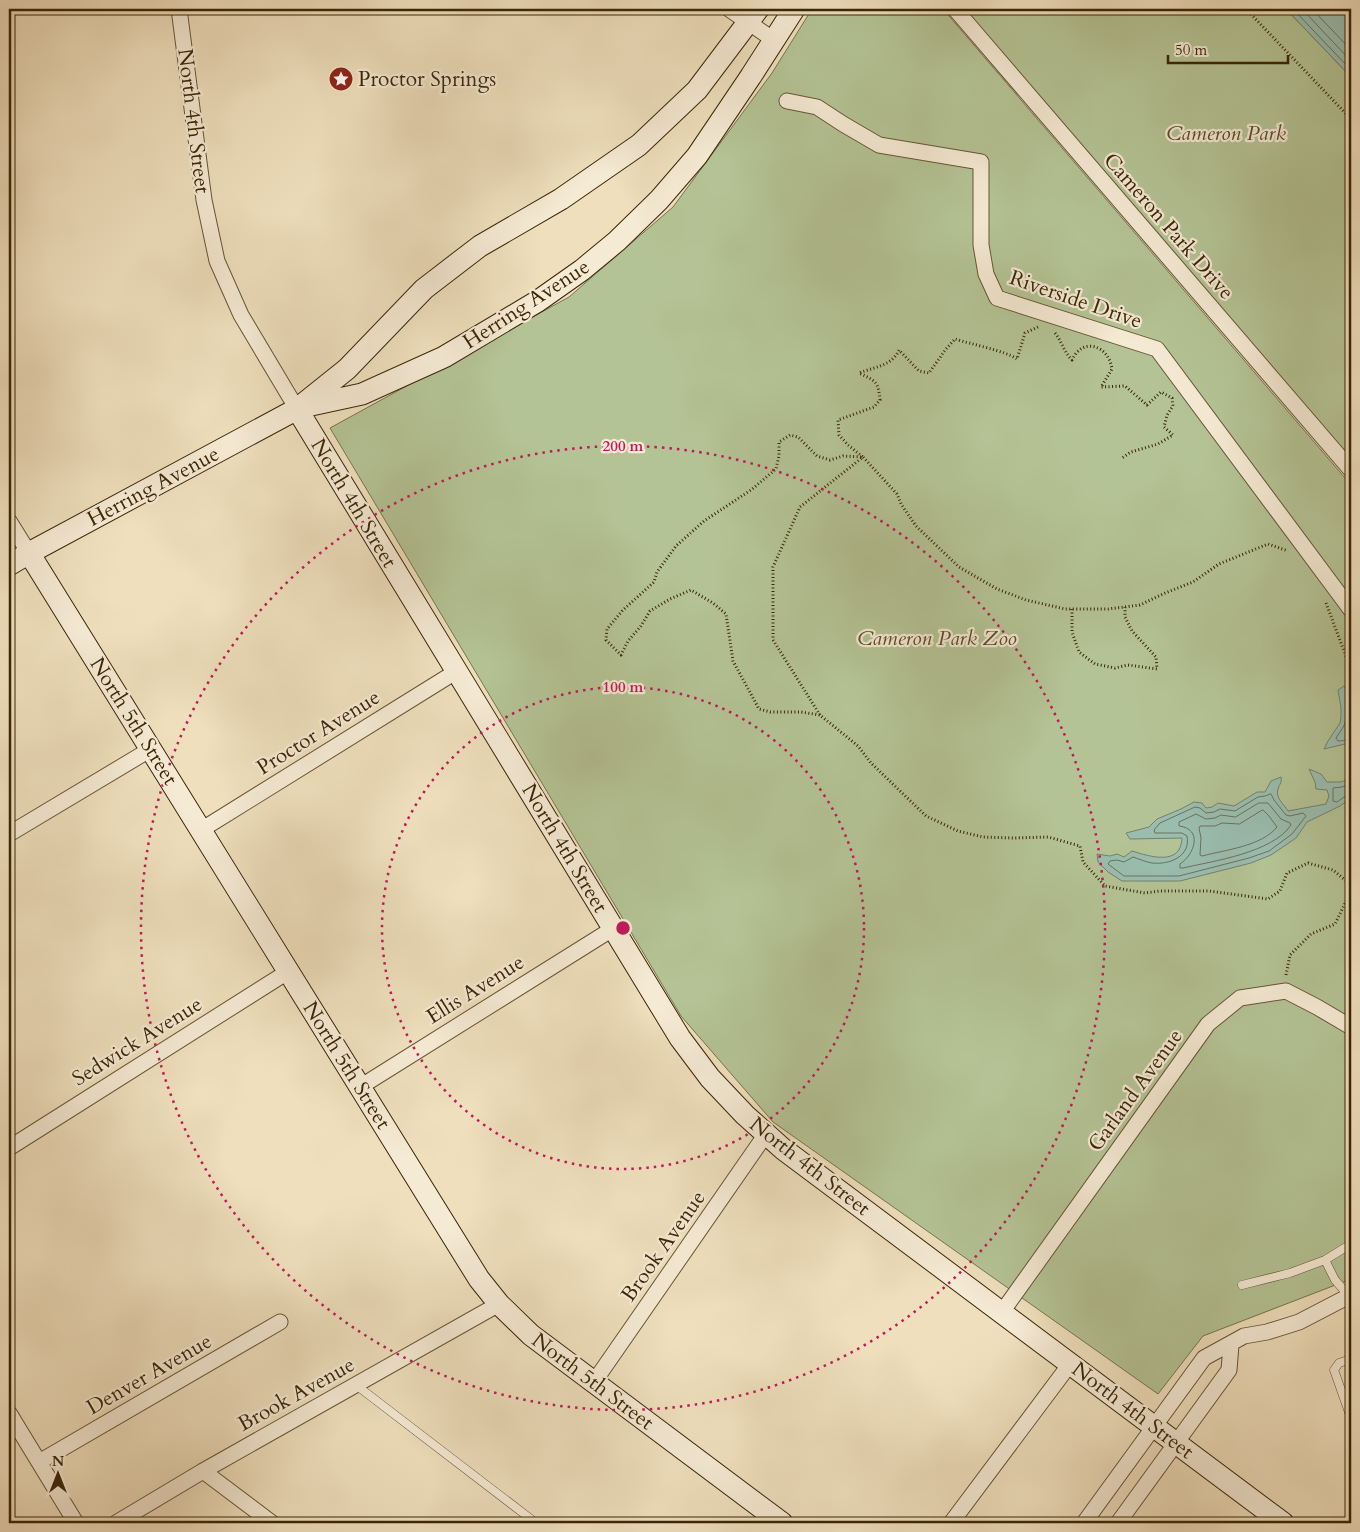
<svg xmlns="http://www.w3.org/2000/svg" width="1360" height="1532" font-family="Cardo,serif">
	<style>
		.green { fill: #b4c395; stroke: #78744e }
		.water { fill: #9abdaf; stroke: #74816c }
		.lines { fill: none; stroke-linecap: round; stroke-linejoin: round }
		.shore { stroke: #6a725c; stroke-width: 1 }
		.lane-casing { stroke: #685435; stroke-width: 9 }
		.street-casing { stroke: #685435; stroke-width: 17 }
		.secondary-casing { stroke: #3b2608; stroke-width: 23 }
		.path { stroke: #3b2608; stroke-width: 3; stroke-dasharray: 1 2.5; stroke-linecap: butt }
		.lane { stroke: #f5ead4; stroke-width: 8 }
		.street { stroke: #f5ead4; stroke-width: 15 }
		.secondary { stroke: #f5ead4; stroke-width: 21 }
		.ring { fill: none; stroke: #c2185b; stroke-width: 2.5; stroke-dasharray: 2.5 5 }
		.labels { text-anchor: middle; stroke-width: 4.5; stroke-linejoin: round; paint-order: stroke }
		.poi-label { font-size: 21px; fill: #3b2608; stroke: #f5ead4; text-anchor: start }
		.street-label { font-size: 21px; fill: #3b2608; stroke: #f5ead4 }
		.park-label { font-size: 21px; font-style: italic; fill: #594d2b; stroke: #f5ead4 }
		.centre { fill: #c2185b; stroke: #f5ead4; stroke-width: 2.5 }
		.ring-label { font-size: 15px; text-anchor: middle; font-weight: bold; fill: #c2185b; stroke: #f5ead4; stroke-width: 4.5; stroke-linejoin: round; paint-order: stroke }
	</style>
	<rect width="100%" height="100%" fill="#efdfbd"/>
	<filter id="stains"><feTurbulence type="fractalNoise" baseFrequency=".004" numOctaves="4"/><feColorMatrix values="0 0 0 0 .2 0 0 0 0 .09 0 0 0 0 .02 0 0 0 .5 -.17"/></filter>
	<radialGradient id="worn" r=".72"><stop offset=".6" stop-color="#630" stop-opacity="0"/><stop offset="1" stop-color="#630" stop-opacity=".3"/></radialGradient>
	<path class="green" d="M812,9H943L1351,485V1279L1203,1336L1158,1394L773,1122L681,1016L330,428L569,297L673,207L772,73Z
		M955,9H1286L1351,77V463Z"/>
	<path class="water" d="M1286,9H1351V77Z
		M1344,686L1350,697L1351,706V745L1345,744L1324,749L1328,741L1340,723L1341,717V708L1338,690Z
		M1309,769L1321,774L1327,782H1341L1351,778V798L1340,806L1307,822L1296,838L1271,855L1251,863L1180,881H1122L1108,872L1098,862L1097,854L1110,856L1117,854L1124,857L1132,851C1151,857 1181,866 1182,838L1130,839L1126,833L1149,827L1157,819L1181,809L1194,802L1202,803L1206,808L1212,807L1218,803L1234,806L1257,792H1265L1271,781L1281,777C1282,783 1280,783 1278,789C1275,798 1284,804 1288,811L1326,804L1329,796L1327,790L1316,789L1315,782Z"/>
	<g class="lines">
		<path class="shore" d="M1293,9L1351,70
			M1302,9L1351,61
			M1312,9L1351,50
			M1351,700L1346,701V717L1345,724L1336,738L1338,741L1351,740
			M1351,784L1342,787L1333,788V801L1337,802L1347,795L1351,794
			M1271,794L1274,800L1286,815L1290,816L1303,813L1306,816L1292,834L1269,851L1249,858L1179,876H1124L1108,864L1110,861L1117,860L1124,862L1133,857C1139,859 1146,862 1152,863C1170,865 1191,856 1187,836L1182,833H1155L1154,830L1160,823L1195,807L1200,808L1206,813L1214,812L1220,809L1235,811L1258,797L1265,796Z
			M1259,803H1268L1281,819L1290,823L1291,825C1272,853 1213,861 1183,868H1180V864C1195,854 1203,829 1179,826V822L1196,814L1206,819L1215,818L1221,815L1235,817Z
			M1263,810L1269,816L1277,827C1262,846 1225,850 1202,856L1200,855L1201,838L1199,828L1200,826H1215L1222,823L1239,824Z"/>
		<defs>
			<path id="lane" d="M1242,1285L1290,1273L1325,1260
				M1350,1297L1335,1280L1325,1260L1351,1244
				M1351,1359L1339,1363L1334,1370L1351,1418
				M356,1385L536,1523"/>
			<path id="street" d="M179,9L204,200L217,261L241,315L297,409
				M729,9L774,40
				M955,9L1351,470
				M787,101L817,107L843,124L879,145L981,162V245L986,274L997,298L1157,349L1351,610
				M9,521L29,553
				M201,830L457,671
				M9,834L151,749
				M360,1087L614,928
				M9,1148L289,971
				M1002,1312L1208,1024L1240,998L1286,991L1317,1007L1351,1027
				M594,1382L766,1134
				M9,1413L76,1523
				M39,1462L280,1322
				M203,1471L272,1523
				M116,1523L203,1471L499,1304
				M951,1523L1070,1364
				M1084,1523L1204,1358L1244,1336L1267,1332L1299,1322L1351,1295
				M1118,1523L1229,1370L1231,1345"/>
			<path id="secondary" d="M302,407L362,394L444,357L538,301L582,270L617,241L659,200L697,156L751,76L794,9
				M297,409L680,1038L710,1078L745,1115L783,1149L1283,1523
				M29,553L479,1279L499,1304L531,1335L782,1523
				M9,565L29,553L297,409L347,369L424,289L480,246L561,199L639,145L697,90L758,9"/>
		</defs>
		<use href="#lane" class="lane-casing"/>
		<use href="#street" class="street-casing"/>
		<use href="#secondary" class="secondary-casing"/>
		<path class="path" d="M1246,9L1351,119
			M1038,327L1025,333L1017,359C1006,351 970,344 955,339L946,349L929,373L919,371L899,350C892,366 874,367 859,373C876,381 878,381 880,400L874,407L838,420L839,435L848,445L863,457L843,456L830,460L817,456L798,437L790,435L779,442V456L776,469L751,490L704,521L676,546L657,572L654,582L623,610L607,629L606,640L621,655L628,641L641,626L650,611L670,599L691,590L713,603L726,614L733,661L759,709L770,712H801L820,715L858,746L871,763L926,816L958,831L983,837L1013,838L1048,837L1080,846L1083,862L1105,886L1145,893L1160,891H1209L1268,899L1280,891L1287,873L1308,863L1333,870L1351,885
			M1055,333C1062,342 1064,352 1072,360C1083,336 1109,346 1112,369L1101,387L1125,386L1147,405L1161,392L1172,398L1173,406L1167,415L1164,427L1173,435L1158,444L1131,452L1122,458
			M1326,603L1347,659L1351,667
			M1072,609V632L1079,652L1095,664L1115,668L1128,665L1157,669L1156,657L1132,631L1125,617V607
			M820,715L773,640V567L800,507L863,457L897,494L901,504L916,526L959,567L997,589L1026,600L1065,609H1108L1140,605L1165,593L1193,582L1219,564L1268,544L1288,551
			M1286,975L1290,955L1311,934L1335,924L1351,891"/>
		<use href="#lane" class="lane"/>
		<use href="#street" class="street"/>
		<use href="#secondary" class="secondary"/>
	</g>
	<g class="ring">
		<circle cx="623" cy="928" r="241"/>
		<circle cx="623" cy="928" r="482"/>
	</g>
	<defs>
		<symbol id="sight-disc" viewBox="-11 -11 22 22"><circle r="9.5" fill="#8f2418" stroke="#f5ead4"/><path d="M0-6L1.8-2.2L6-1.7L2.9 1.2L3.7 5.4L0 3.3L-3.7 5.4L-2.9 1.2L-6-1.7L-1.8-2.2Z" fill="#fff"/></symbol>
	</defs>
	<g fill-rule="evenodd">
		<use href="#sight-disc" x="327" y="65" width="28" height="28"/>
	</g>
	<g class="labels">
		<g class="poi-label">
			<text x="358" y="86">Proctor Springs</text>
		</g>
		<g class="street-label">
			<text transform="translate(194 121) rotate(83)" y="7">North 4th Street</text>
			<text transform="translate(1169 226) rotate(49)" y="7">Cameron Park Drive</text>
			<text transform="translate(1076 299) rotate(19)" y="7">Riverside Drive</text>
			<text transform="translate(526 304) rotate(-33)" y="7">Herring Avenue</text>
			<text transform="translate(153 486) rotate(-28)" y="7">Herring Avenue</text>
			<text transform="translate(354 503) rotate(59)" y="7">North 4th Street</text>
			<text transform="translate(134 721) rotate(58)" y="7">North 5th Street</text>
			<text transform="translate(318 732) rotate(-32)" y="7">Proctor Avenue</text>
			<text transform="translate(565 848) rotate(59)" y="7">North 4th Street</text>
			<text transform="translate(475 989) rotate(-32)" y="7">Ellis Avenue</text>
			<text transform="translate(137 1041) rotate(-32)" y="7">Sedwick Avenue</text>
			<text transform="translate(347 1065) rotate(58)" y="7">North 5th Street</text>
			<text transform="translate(1135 1090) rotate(-54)" y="7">Garland Avenue</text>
			<text transform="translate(810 1166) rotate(38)" y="7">North 4th Street</text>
			<text transform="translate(663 1246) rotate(-55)" y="7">Brook Avenue</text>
			<text transform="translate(149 1374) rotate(-30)" y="7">Denver Avenue</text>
			<text transform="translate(593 1381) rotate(37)" y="7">North 5th Street</text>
			<text transform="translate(296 1394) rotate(-29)" y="7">Brook Avenue</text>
			<text transform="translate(1133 1410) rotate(37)" y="7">North 4th Street</text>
		</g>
		<g class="park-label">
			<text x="1226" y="140">Cameron Park</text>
			<text x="937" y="645">Cameron Park Zoo</text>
		</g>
	</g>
	<circle cx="623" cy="928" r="8" class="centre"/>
	<g class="ring-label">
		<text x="623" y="451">200 m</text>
		<text x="623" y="692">100 m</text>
	</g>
	<rect width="1360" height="1532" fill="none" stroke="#efdfbd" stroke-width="30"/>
	<rect x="10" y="10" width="1340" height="1512" fill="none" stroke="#3b2608" stroke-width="2.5"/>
	<rect x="15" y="15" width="1330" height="1502" fill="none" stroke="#3b2608"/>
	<g transform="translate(58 1474)" stroke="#f5ead4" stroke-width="4" paint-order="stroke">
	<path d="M0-4L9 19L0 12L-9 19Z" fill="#3b2608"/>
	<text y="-8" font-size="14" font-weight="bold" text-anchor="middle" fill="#3b2608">N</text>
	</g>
	<path d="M1168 55v8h120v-8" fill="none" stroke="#3b2608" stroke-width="2.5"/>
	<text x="1175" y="55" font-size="15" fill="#3b2608" stroke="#f5ead4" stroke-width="4" paint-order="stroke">50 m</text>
	<rect width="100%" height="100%" filter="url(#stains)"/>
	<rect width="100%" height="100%" fill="url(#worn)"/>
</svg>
